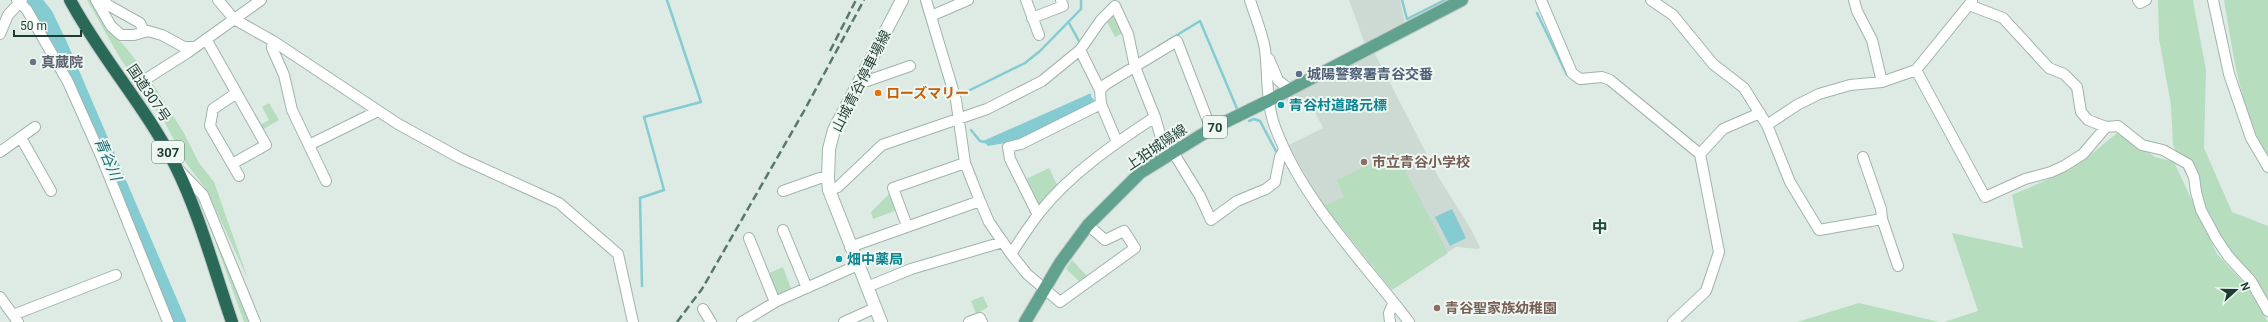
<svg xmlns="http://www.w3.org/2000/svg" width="2268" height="322" font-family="Roboto,'Noto Sans JP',sans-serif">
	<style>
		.built { fill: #cddad3 }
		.green { fill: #b6ddbe }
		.water { fill: #84cbd2 }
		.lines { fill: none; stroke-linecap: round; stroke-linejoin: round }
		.stream { stroke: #84cbd2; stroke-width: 2.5 }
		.river { stroke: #84cbd2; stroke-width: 16 }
		.street-casing { stroke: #a1b3ac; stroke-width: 12 }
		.secondary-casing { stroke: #9db7ac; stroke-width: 14 }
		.primary-casing { stroke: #c0c8c6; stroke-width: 14 }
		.highway-casing { stroke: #c0c8c6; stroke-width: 14 }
		.street { stroke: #fff; stroke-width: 10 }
		.secondary { stroke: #fff; stroke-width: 12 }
		.primary { stroke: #61a28e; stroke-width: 12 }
		.highway { stroke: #2a6858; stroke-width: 12 }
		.rail { stroke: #59776d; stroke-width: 2.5; stroke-dasharray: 8 4; stroke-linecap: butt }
		.worship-dot { fill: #6b7280; stroke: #eff7f3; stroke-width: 1.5 }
		.service-dot { fill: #5c6f8a; stroke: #eff7f3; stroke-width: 1.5 }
		.food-dot { fill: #e8710a; stroke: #eff7f3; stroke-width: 1.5 }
		.culture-dot { fill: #0f9aa8; stroke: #eff7f3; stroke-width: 1.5 }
		.education-dot { fill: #8d6e63; stroke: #eff7f3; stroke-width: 1.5 }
		.labels { text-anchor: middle; stroke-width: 4; stroke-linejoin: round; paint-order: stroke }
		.shield { fill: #eff7f3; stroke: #5d736c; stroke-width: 1 }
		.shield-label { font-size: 13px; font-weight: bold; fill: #1f3b32 }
		.worship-label { font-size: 14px; font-weight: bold; fill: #5b616d; stroke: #eff7f3; text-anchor: start }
		.service-label { font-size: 14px; font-weight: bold; fill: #4e5e75; stroke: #eff7f3; text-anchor: start }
		.street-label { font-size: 14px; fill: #1f3b32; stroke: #eff7f3 }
		.food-label { font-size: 14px; font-weight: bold; fill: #c56008; stroke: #eff7f3; text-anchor: start }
		.culture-label { font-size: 14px; font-weight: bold; fill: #0d838f; stroke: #eff7f3; text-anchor: start }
		.education-label { font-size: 14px; font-weight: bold; fill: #785e54; stroke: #eff7f3; text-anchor: start }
		.water-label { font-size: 15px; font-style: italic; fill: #186e78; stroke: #eff7f3 }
		.quarter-label { font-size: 16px; font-weight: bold; fill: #1b4d3e; stroke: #eff7f3 }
	</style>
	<rect width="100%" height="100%" fill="#deebe5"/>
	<path class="built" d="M1349,0H1400L1405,24L1365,44Z
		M1374,52L1439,178L1472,231L1480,247L1479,249L1456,247L1392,290L1317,197L1289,145L1323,128L1309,100L1291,110L1285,99Z"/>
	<path class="green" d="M87,0H90L111,34L123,44L145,72L184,133L199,163L214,182L248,279L206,189L186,163L164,121L120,58Z
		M2158,0H2193L2206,70L2204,148L2232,212L2268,226V299L2228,249L2196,187L2195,180L2185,173L2173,145L2171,105L2159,39Z
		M2224,0H2268V157C2240,110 2233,53 2224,0Z
		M1113,16L1117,18L1124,33L1115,37L1107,22Z
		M269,103L279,120L262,130L260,125L269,120L262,107Z
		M2118,132L2155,157L2174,162L2217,254L2246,285L2268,322H1944L1978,311L1952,233L2023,248L2012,195L2067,171L2088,157Z
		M1379,160L1404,168L1448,253L1392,290L1324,206L1344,197L1337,180Z
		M1049,168L1059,189L1038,211L1024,180Z
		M891,192L897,210L873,219L871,212Z
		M199,196L251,322H244Z
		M1072,260L1087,276L1080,282L1066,269Z
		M783,267L792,291L776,298L767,274Z
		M983,296L988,307L976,314L971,301Z
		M1859,303L1939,322H1797Z"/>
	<path class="water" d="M1090,95L1095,101L1094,105L1022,140L988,146L984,142Z
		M1452,209L1466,238L1450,246L1435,217Z"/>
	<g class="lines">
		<path class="stream" d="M921,0L948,89
			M1402,0L1407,19L1445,0
			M1537,13L1567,75
			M1069,23L1080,43
			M1159,46L1200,21L1238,111
			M1581,84L1592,82
			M962,94L1025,63L1040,51L1081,9V0
			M1249,121L1254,119L1260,121L1277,153
			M971,130L980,141L984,142L1090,95
			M642,286L640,198L664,190L644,117L701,102L667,0"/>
		<path class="river" d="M33,0L45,15L59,44L178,322"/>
		<defs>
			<path id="street" d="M17,0L27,10L68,82L101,156L168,322
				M96,0L111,26L121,35H134L148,31L162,35L184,47H192
				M104,0L108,5L140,23L144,32
				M218,0L234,19L273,41L398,124L460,158L559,203L618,254L633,322
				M926,0L956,100L965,163L980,201L989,222L1011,254L1027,274L1060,302L1135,248L1124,231L1105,240L1088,225
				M1026,0L1039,35
				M1250,0C1255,16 1262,32 1265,49C1268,75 1266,103 1275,127C1303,202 1362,260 1409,322
				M1541,0L1572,73L1580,79L1602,77L1610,80L1700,154
				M1651,0L1673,15L1713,64L1744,88L1767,125L1790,182L1819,230L1882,219L1898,266
				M1854,0L1857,11L1872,40L1882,82
				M2138,0L2140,3L2146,0
				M2213,0L2229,74L2251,138L2268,167
				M1969,5L2003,18L2049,68L2064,74L2077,87L2081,112L2088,120L2106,127L2118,126L2142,145L2163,150L2188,164L2194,177L2196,192L2201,210L2216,238L2228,256L2251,281L2268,311
				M931,16L968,0
				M1032,18L1063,6L1061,0
				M0,34L8,15L22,0
				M206,39L266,145L232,164
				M273,41L272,48L284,75L292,110L326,181
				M1080,50L1100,90L1101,104L1117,142
				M1269,59L1278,80L1290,90
				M1916,70L1985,197L2025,179L2051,172L2064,166L2083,154L2106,127
				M146,79L187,53L261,0
				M860,80L867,81L910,66
				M1100,90L1106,84L1177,41L1211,129
				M235,94L213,109L210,126L239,176
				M1767,125L1797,105L1819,94L1850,85L1882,82L1916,70L1972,1
				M21,138L51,191
				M309,145L378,111
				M0,152L35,127
				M1173,152L1200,196L1211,220L1237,201L1266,189L1275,182L1280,157L1284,150
				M1700,154L1723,129L1760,113
				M1863,157L1881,209L1882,219
				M177,168L203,195L255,322
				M829,190L838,187L882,145L987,109L1042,81L1080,50L1101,20L1115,6L1128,34L1135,67L1155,117L1166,155
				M783,191L820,178H828
				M1038,215L1010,159L1008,147L1021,144L1101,104
				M907,226L893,188L965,163
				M783,230L807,288
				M749,238L775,302
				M850,247L980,201
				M1011,254C1020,240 1030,225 1040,212C1071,173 1114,144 1155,117
				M867,287L911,269L1003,242
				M0,297L18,322
				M703,309L711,322
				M13,315L116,275
				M742,322L777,301L858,265
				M844,322L875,308
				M969,322L980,318L982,322
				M1390,322L1389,313L1393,304
				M1673,322L1706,291L1719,252L1700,154"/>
			<path id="secondary" d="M881,322L829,190L828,178L829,149L834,130L902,0"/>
			<path id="primary" d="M1025,322L1060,263L1088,225L1140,173L1211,129L1268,101L1462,0"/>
			<path id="highway" d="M70,0C101,58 147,108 176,167C199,213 215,273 232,322"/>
		</defs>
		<use href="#street" class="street-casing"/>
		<use href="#secondary" class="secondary-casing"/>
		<use href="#primary" class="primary-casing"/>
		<use href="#highway" class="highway-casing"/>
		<use href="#street" class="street"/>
		<use href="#secondary" class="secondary"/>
		<use href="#primary" class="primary"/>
		<use href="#highway" class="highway"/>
		<path class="rail" d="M830,51L856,0
			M677,322L702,289L804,111L864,0"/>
	</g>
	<circle class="worship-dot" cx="33" cy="62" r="4"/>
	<circle class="service-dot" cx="1299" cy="74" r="4"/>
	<circle class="food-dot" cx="878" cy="93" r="4"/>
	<g class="culture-dot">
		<circle cx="1281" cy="105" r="4"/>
		<circle cx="839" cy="259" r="4"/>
	</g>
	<g class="education-dot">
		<circle cx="1364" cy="162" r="4"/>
		<circle cx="1437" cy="308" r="4"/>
	</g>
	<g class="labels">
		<g class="shield">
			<rect x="1203" y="116" width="24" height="22" rx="3"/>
			<rect x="152" y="141" width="32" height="22" rx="3"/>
		</g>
		<g class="shield-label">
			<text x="1215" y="132">70</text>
			<text x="168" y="157">307</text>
		</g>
		<g class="worship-label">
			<text x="41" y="67">真蔵院</text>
		</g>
		<g class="service-label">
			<text x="1307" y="79">城陽警察署青谷交番</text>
		</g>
		<g class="street-label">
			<text transform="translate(861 81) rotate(-63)" y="5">山城青谷停車場線</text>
			<text transform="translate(149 93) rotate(56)" y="5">国道307号</text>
			<text transform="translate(1156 147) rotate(-34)" y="5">上狛城陽線</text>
		</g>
		<g class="food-label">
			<text x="886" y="98">ローズマリー</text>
		</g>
		<g class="culture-label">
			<text x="1289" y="110">青谷村道路元標</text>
			<text x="847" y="264">畑中薬局</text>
		</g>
		<g class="education-label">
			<text x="1372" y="167">市立青谷小学校</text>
			<text x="1445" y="313">青谷聖家族幼稚園</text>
		</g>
		<g class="water-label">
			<text transform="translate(108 159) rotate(67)" y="5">青谷川</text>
		</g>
		<g class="quarter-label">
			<text x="1600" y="233">中</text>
		</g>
	</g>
	<g transform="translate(2236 290) rotate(69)" stroke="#eff7f3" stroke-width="3" paint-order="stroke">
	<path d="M0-3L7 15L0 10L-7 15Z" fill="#1f3b32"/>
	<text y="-6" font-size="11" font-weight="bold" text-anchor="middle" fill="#1f3b32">N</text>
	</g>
	<path d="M14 30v6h67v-6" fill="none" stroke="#1f3b32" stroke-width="2"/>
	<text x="20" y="30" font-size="12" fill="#1f3b32" stroke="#eff7f3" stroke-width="3" paint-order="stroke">50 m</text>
</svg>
